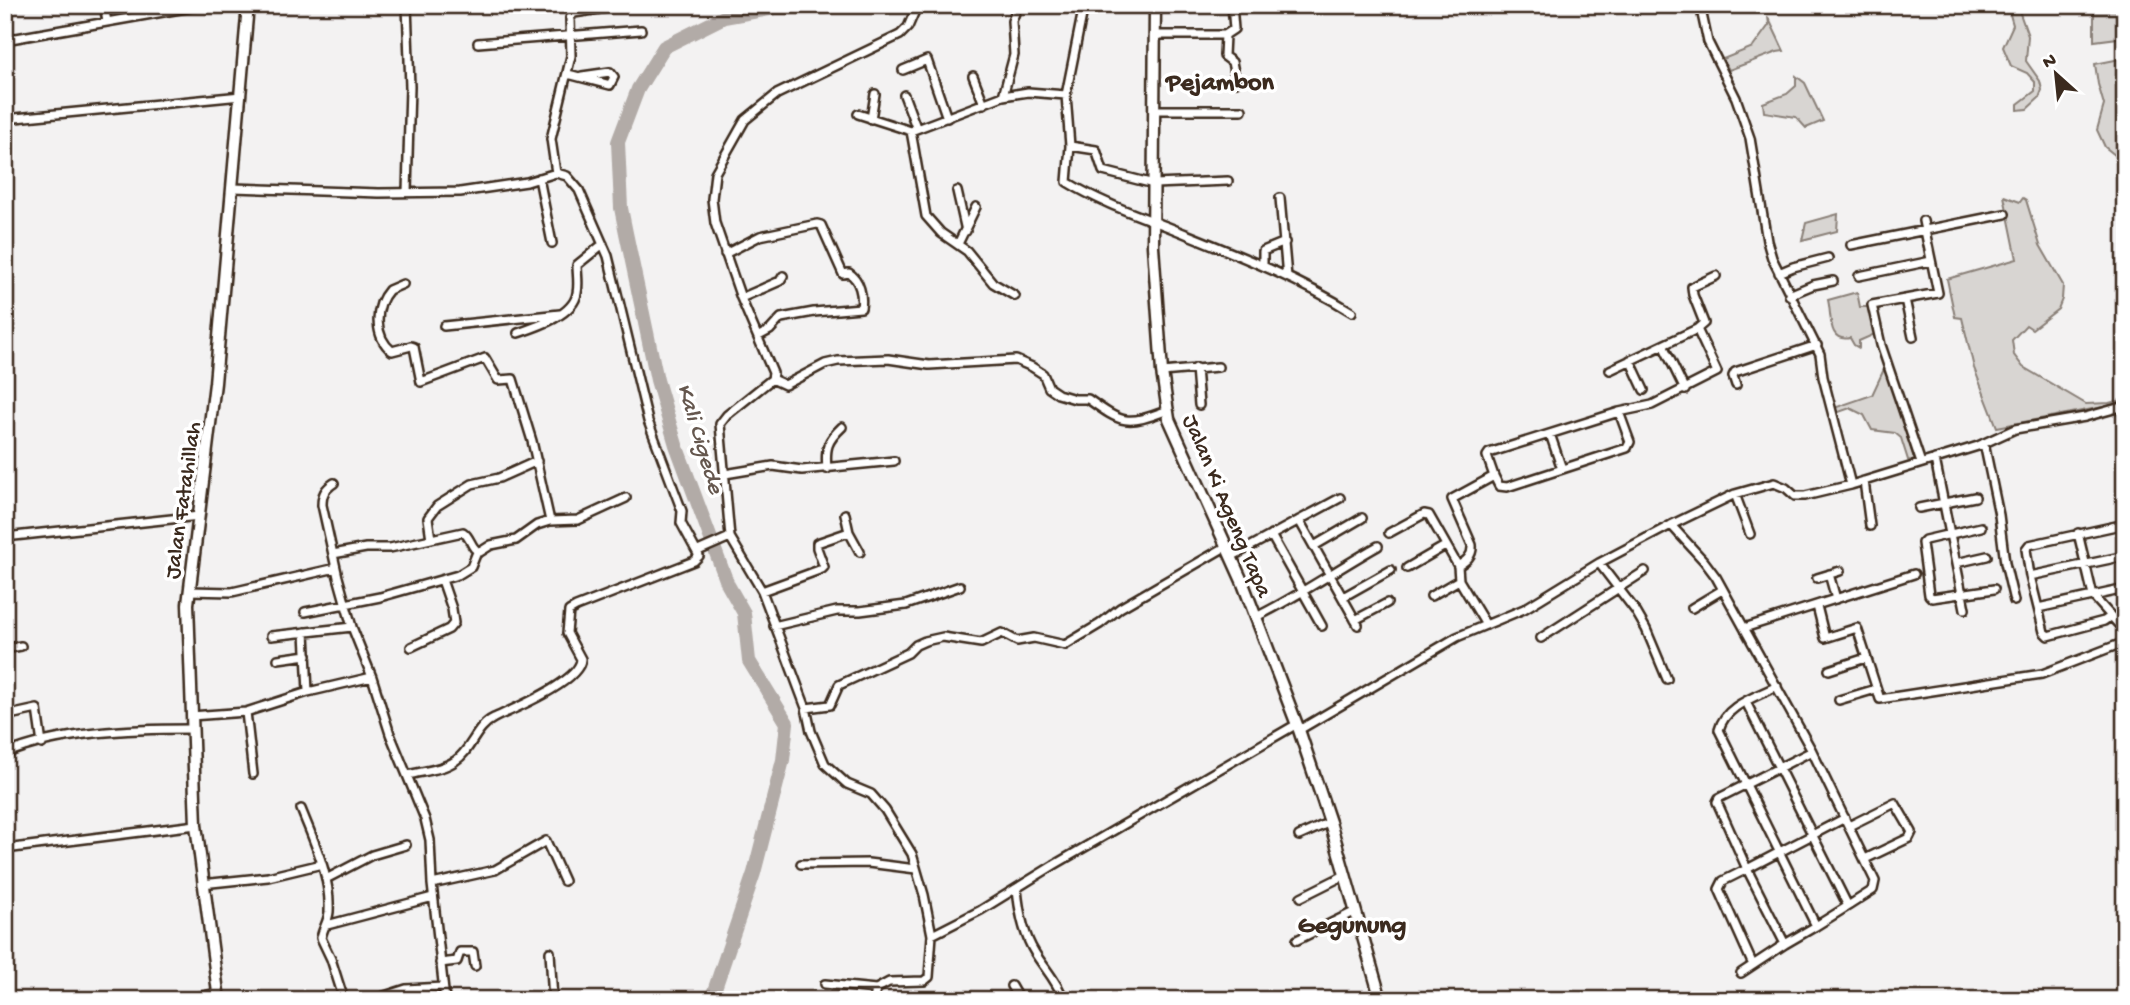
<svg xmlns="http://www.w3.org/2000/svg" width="2130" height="1005" font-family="'Gochi Hand',sans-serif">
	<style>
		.green { fill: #d8d5d2; stroke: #8a8078; stroke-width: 2 }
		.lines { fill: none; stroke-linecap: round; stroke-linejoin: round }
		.river { stroke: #b2aba7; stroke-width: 14 }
		.street-casing { stroke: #3b2a1e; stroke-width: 12 }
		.secondary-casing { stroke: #3b2a1e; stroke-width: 15 }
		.street { stroke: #fff; stroke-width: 7 }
		.secondary { stroke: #fff; stroke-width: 10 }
		.labels { text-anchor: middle; stroke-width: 7; stroke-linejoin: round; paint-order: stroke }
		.street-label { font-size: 23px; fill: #3b2a1e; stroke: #fff }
		.water-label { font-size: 24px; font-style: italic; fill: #65574e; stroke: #fff }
		.quarter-label { font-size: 26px; font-weight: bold; fill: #3b2a1e; stroke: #fff }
	</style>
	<rect width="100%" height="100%" fill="#f3f2f2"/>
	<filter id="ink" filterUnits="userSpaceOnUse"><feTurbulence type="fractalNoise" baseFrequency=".0143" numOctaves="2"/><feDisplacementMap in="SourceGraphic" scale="14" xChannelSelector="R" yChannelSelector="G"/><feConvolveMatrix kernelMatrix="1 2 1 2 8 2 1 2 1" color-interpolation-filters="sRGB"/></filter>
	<g filter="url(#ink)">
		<path class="green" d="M1995,5H2017L2028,36L2026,61L2040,81L2042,90L2039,98L2027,109L2018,110V104L2035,91V82L2027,73L2011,66L2003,47L2013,25L2009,11Z
			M2094,5H2125V37L2094,41Z
			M1768,17L1784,51L1777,52L1729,70L1723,59L1753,47L1769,25Z
			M2125,58V159L2121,160L2105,147L2097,130L2104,105L2098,84L2095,64Z
			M1796,76L1805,83L1823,121L1806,128L1796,117L1764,112L1763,103L1787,94L1796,86Z
			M2004,196L2020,202L2023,198L2026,200L2040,245L2063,285L2062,299L2058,309L2032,329L2026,325L2012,340L2014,355L2023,367L2086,404L2109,403L2122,400L2124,403L1997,427L1974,368L1962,318L1955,317L1947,279L2017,259Z
			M1838,214L1837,231L1802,240L1806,223Z
			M1857,292L1860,307H1868L1875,334L1859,341V348L1854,345L1850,338C1827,343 1832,315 1828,300Z
			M1885,367L1915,461L1908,460L1901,438L1895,433L1872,430L1864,415L1850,408L1836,413L1834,408L1872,395Z"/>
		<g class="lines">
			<path class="river" d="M711,1000L754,873L783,760L787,723L749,661L744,613L728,585L676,445L657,380L626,233L621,208L618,142L638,89L664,47L724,17L775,8H825L830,5"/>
			<defs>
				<path id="street" d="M104,5L107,22
					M407,5L410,87L407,192
					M1700,5L1708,42L1736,98L1750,138L1767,241L1772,258L1820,354L1823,377L1851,485
					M248,9L294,5
					M1155,35H1225L1234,29L1232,5
					M1225,35L1224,56L1232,62L1236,82
					M5,40L203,5
					M478,43L641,30
					M903,70L927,60L947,118
					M568,74L610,85L614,77L610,72L582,76
					M973,76L984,104
					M904,95L916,127
					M1066,95L1070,146L1067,182C1098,201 1132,213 1166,226C1230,252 1294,276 1352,312
					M1003,96L1014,55L1012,21L1018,5
					M1154,110H1242
					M858,114L911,131
					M5,119L241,96
					M871,119L875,94
					M1070,146L1096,150L1103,171L1154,184L1228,181
					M539,178L552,243
					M233,188L379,193L460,192L527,182L556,173L551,139L571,56L570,18L574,13L627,5
					M957,191L966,231
					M1280,198L1287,277
					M958,244L976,207
					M1851,245L2005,214
					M725,254L760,236L817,224L821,225L843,274L849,273C860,280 863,296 861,308L814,312L781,318L770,330L759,336
					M1263,265V251L1285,242
					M1779,273L1793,267L1828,258
					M1859,276L1931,261
					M403,284L389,290C374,307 374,337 392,351L411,346L414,347L421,382L485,358L498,380L513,379L532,441L550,521
					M1789,295L1813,285L1833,281
					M1015,296L993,283L967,251L941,233L926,216L911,131L1003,96L1028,92L1066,95L1084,5
					M741,298L780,281L783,276
					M1905,299L1913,337
					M444,326L560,314
					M1697,329L1704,323L1693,295L1692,287L1716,276
					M518,333C536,327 574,315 577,293C579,284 577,274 577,265L603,244
					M1663,345L1685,390
					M1630,360L1644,390
					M1196,368L1199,405
					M1162,372L1218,367
					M772,379L785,385L825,364L838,361L888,359L929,365L1016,360L1032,367L1043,374L1049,388L1058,394L1075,399H1088C1123,424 1126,426 1168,410
					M1736,385L1733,376L1735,372L1817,345
					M1550,434L1562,469
					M1984,443L1999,515L2005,563L2014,601
					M1935,459L1965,609
					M1921,463L1881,345L1872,305L1938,293L1923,221
					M827,469C825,448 827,441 842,427
					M725,474L773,466L802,470L894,461
					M1494,476L1499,486L1507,487L1627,448L1630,442L1619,412L1652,405L1717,372L1697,329L1610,370
					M1864,481L1870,526
					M334,483C325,489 322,494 322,505L338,577L352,627L372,677L390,734L425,819L430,840L432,884L445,1000
					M1735,494L1750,534
					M1919,508L1975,497
					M845,514L849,532L860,552
					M1299,520L1358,625
					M2125,524L2029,545L2026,549L2030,576L2125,556
					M1671,525L1704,561L1716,577L1812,751L1875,881L1873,890L1848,906L1746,702
					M1981,527L1925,540L1922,543L1929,595L1932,598L1994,589
					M1389,533L1424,514L1429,515L1458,566L1459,580L1486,625
					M2078,533L2093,596L2125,589
					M1271,535L1322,626
					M5,537L199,516
					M431,539L428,518L437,506L472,484L499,478L537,461
					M1314,546L1362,518
					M698,551L730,537
					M333,554L366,548H390L463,532C471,537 471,550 480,552L491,545L516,540L537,525L550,521L578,520L626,498
					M1231,557L1340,498
					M1599,563L1635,610L1646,629L1667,679
					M1956,563L1987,556
					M1458,566C1466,561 1473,556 1472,545L1452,499L1494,476L1487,456L1489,453L1619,412
					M1407,568L1445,546
					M1829,574L1836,599
					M2030,576L2038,608L2093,596L2119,625L2125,621
					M1817,578L1840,571
					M189,591L232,592L336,568
					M762,591L822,569L824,567L817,548V543L849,532
					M1431,596L1459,580
					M1343,597L1391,570
					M1817,606L1825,638L1857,628L1880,699L2042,674L2125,642
					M1692,608L1722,590
					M2038,608L2044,632L2048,636L2104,621L2111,616
					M305,612L380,597L458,575L471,567L477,552
					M1256,617C1299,596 1337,569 1378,546
					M1355,620L1387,603
					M774,626L837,611H860L906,605L960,586
					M1744,628L1914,574
					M305,632L308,692
					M271,636L352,627
					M1541,638L1645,571
					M411,647L449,629L454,623L452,609L442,580
					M5,649L21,646
					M278,659L307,655
					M1829,670L1866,658
					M1777,686C1756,697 1725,705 1719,730L1816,926L1848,906
					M1839,700L1876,689
					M806,708L830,705L839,685L908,653L916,645L925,641L943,637L981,643L1002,633L1017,641L1034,638L1065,645L1100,624L1120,608L1227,546
					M246,712L253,774
					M5,716L37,709L42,744
					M191,716L246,712L308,692L372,677
					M1299,730L1457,637L1524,609L1599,563L1671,525L1735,494L1774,483L1786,488L1795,496H1805L1851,485L1978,446L2015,429L2085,417L2125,406
					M1812,751L1719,798L1717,802L1747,869L1845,818
					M5,754C60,731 133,729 191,729
					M408,775C423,771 442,770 455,761C472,750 475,727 494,718C513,709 580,682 581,659L567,633L569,611L576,607L694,561L699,556L681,523L682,511L648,421L608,256L579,190L567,176L556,173
					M301,809C314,842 331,876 329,912C328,922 323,928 321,938L331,959L344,1000
					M1849,826L1895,803L1912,832L1909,838L1865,859
					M1299,836L1330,822
					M5,849L196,825
					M801,864L868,863L916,869
					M326,879L372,855L406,845
					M202,884L268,877L322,864
					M432,884L495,870L546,841L564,881
					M1017,889C1019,911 1023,934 1035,953C1045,969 1057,981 1064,1000
					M1301,897L1345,875
					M327,925L433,897
					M932,935L981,910L1054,865L1297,724
					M1297,940L1356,911
					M550,952L553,1000
					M440,963L457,961L460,952H473L475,966
					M1753,965L1719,889L1723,881L1747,869L1785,944L1816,926
					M1741,973L1785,944
					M825,984L876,989
					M1011,986L1019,1000
					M184,1000L218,993
					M372,1000L406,989L443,987
					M874,1000L876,989L889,982L924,981L929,977L932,935L924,895L912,854L885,810L871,794L847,784L825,764L811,731L806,708L762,591L730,537L720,424L727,415L772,379L773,373L741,298L715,223L712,199L715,173L745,120L777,94L900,35L908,27L914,13L911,5
					M1033,1000L1062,995
					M1367,1000L1379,994"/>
				<path id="secondary" d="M1155,5L1153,246L1162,372L1169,419L1242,581L1299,730L1330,822L1381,1000
					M219,1000L196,825L188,604L215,383L248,5"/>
			</defs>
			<use href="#street" class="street-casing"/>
			<use href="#secondary" class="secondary-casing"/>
			<use href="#street" class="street"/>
			<use href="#secondary" class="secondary"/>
		</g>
	</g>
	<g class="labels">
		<g class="street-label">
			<text transform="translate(181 500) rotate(-82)" y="8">Jalan Fatahillah</text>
			<text transform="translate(1229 505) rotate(67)" y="8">Jalan Ki Ageng Tapa</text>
		</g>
		<g class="water-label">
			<text transform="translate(702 438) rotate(73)" y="8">Kali Cigede</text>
		</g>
		<g class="quarter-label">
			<text x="1220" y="89">Pejambon</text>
			<text x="1352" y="932">Gegunung</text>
		</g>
	</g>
	<rect width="2130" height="1005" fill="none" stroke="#fff" stroke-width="28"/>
	<rect x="14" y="14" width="2102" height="977" fill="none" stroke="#3b2a1e" stroke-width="2.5" filter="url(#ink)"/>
	<g transform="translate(2056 74) rotate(333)" stroke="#ffffff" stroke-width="5" paint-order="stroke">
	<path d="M0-5L12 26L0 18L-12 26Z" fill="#3b2a1e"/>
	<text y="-10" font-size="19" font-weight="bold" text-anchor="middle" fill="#3b2a1e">N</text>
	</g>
</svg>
